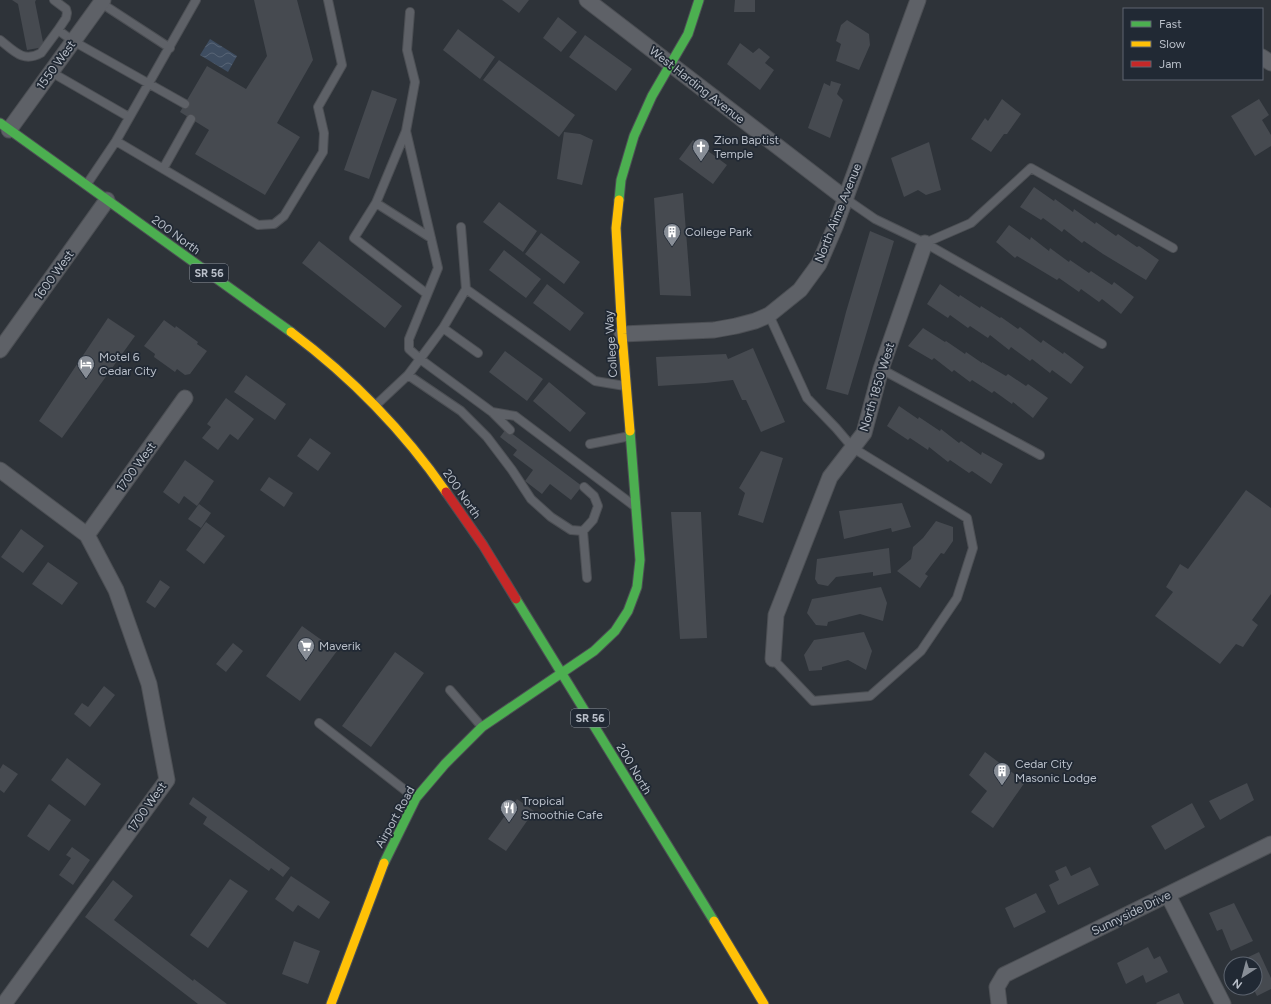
<svg xmlns="http://www.w3.org/2000/svg" width="1271" height="1004" font-family="Figtree,sans-serif">
	<style>
		.water { fill: url(#water-waves) }
		.building { fill: #464a50 }
		.lines { fill: none; stroke-linecap: round; stroke-linejoin: round }
		.lane-casing { stroke: #4c4f54; stroke-width: 10 }
		.street-casing { stroke: #4c4f54; stroke-width: 17 }
		.fast-casing { stroke: #4c4f54; stroke-width: 11 }
		.slow-casing { stroke: #4c4f54; stroke-width: 11 }
		.jam-casing { stroke: #4c4f54; stroke-width: 11 }
		.lane { stroke: #5e6167; stroke-width: 8 }
		.street { stroke: #5e6167; stroke-width: 15 }
		.fast { stroke: #4caf50; stroke-width: 9 }
		.slow { stroke: #ffc107; stroke-width: 9 }
		.jam { stroke: #c62828; stroke-width: 9 }
		.labels { text-anchor: middle; stroke-width: 3.5; stroke-linejoin: round; paint-order: stroke }
		.shield { fill: #212934; stroke: #8b929c; stroke-width: 1 }
		.shield-label { font-size: 11px; font-weight: bold; fill: #b9bfc9 }
		.street-label { font-size: 12px; fill: #b9bfc9; stroke: #212934 }
		.poi-label { font-size: 12px; fill: #b9bfc9; stroke: #212934; text-anchor: start }
	</style>
	<defs>
		<pattern id="water-waves" width="16" height="10" patternUnits="userSpaceOnUse"><rect width="16" height="10" fill="#3e4d61"/><path d="M0 5q4-4 8 0t8 0" fill="none" stroke="#586576"/></pattern>
	</defs>
	<rect width="100%" height="100%" fill="#2e3339"/>
	<path class="water" d="M210,39L237,56L228,72L200,55Z"/>
	<path class="building" d="M12,0H36L35,2L44,47L27,50L18,4Z
		M254,0H297L313,60L277,123L300,137L265,195L195,154L209,130L180,112L207,66L246,89L267,56Z
		M502,0H529L519,13Z
		M735,0H755V12H734Z
		M558,17L577,32L561,52L543,38Z
		M847,20L869,34L870,45L859,70L836,61L841,44L836,41L841,25Z
		M458,29L495,57L480,79L443,50Z
		M585,35L632,69L616,91L569,57Z
		M740,43L753,53L759,48L770,57L765,63L774,70L760,90L727,64Z
		M499,60L575,115L559,137L483,80Z
		M831,81L841,84L837,94L843,100L830,138L808,128L824,83L830,86Z
		M372,90L397,99L369,179L344,170Z
		M1002,99L1021,114L1007,134H1004L991,152L971,139L985,118L988,121Z
		M1259,99L1269,115L1262,120L1271,135V146L1255,156L1231,116Z
		M564,132L580,134L593,140L582,185L557,179Z
		M693,140L727,165L713,184L679,159Z
		M929,142L941,190L926,195L918,190L904,197L891,158Z
		M1034,187L1054,201L1055,199L1073,212L1074,209L1095,224L1096,222L1116,236L1118,234L1137,247L1139,246L1159,260L1146,280L1103,254L1084,241L1082,243L1064,229L1062,232L1043,218L1041,220L1020,207Z
		M683,193L691,296L660,295L654,198Z
		M499,202L537,231L523,252L483,222Z
		M1009,225L1030,240L1031,237L1049,251L1050,248L1069,262L1070,260L1089,273L1091,271L1112,285L1114,282L1134,297L1121,314L1102,299L1099,302L1081,289L1079,292L1059,278L1057,280L1017,256L1015,258L996,242Z
		M870,231L894,241L848,395L826,389L846,312Z
		M541,233L580,262L564,284L525,254Z
		M319,241L402,306L385,328L302,263Z
		M504,250L541,279L526,298L489,270Z
		M547,284L584,313L570,331L533,303Z
		M940,284L959,297L960,295L980,308L981,306L1000,318L1001,317L1018,329L1020,327L1041,343L1043,340L1063,354L1064,352L1084,367L1071,384L1052,370L1050,373L1032,359L1030,361L1011,347L1009,350L990,335L988,338L970,326L968,328L950,315L948,318L927,304Z
		M108,318L135,336L62,438L39,421Z
		M164,320L175,328L176,326L198,342L197,344L207,351L190,374L185,375L177,369L175,372L154,357L155,354L144,346Z
		M923,328L945,342L946,341L965,354L966,352L982,363V362L1006,376L1008,374L1026,386L1028,384L1048,398L1033,418L1013,402L1012,404L994,391L992,393L972,380L970,382L954,370L952,372L934,358L932,360L908,346Z
		M753,348L785,422L761,432L746,400H742L733,380L706,383L658,386L656,357L726,354L728,359Z
		M505,351L543,379L527,401L489,372Z
		M246,375L286,404L275,420L234,392Z
		M549,382L586,413L570,432L533,401Z
		M226,398L254,419L238,440L230,434L218,450L202,438L211,427L207,424Z
		M899,406L918,419L919,417L940,431L941,429L959,443L961,441L981,455L982,452L1003,464L991,484L972,471L969,473L950,460L948,462L929,447L928,450L910,438L908,440L887,426Z
		M506,429L582,486L571,500L550,484L542,494L525,481L533,470L513,455L517,450L500,437Z
		M310,438L331,453L318,471L297,456Z
		M761,451L783,458L763,523L738,515L745,493L739,488Z
		M185,460L214,481L197,506L184,496L179,504L163,492Z
		M269,477L293,493L284,507L260,490Z
		M1246,490L1271,508V594L1252,620L1258,625L1243,647L1236,644L1220,664L1155,616L1173,592L1166,587L1180,564L1188,569Z
		M902,503L911,527L892,532L891,528L844,539L839,511Z
		M199,504L211,513L201,528L188,519Z
		M671,512H701L707,638L680,639Z
		M936,521L953,527V541L944,554L941,553L925,574L928,576L920,588L897,571L911,559L913,547L923,538Z
		M206,522L225,536L204,564L186,550Z
		M21,529L44,546L23,573L1,557Z
		M889,548L891,573L873,576V572L836,577L828,586L818,584L815,579L817,559Z
		M48,562L78,583L62,605L32,584Z
		M160,580L170,587L155,608L146,602Z
		M881,587L887,603L883,621L860,614L828,622L827,626L816,625L807,613L812,599Z
		M302,626L337,651L300,701L266,676Z
		M864,632L872,651L866,670L848,660L822,667V670L809,671L804,655L814,640Z
		M233,643L243,651L226,672L216,664Z
		M395,652L424,673L371,747L342,726Z
		M104,686L115,695L90,727L74,714L82,703L88,707Z
		M985,752L1025,782L993,828L971,812L987,791L969,775Z
		M67,758L101,784L85,806L51,780Z
		M3,764L18,774L4,793L0,790V769Z
		M1247,783L1254,800L1220,820L1209,801Z
		M193,797L290,868L283,877L271,868L269,871L203,824L207,817L189,804Z
		M517,799L534,811L506,851L488,839Z
		M1192,803L1205,827L1165,850L1151,826Z
		M49,804L71,820L49,851L27,836Z
		M72,847L90,860L73,885L59,875L71,858L66,855Z
		M1066,866L1071,876L1090,867L1099,885L1058,905L1049,885L1059,880L1055,871Z
		M291,876L330,902L319,919L298,905L293,912L275,899Z
		M230,879L248,891L208,948L190,935Z
		M113,880L133,896L114,920L193,981L194,979L227,1004H198L85,917Z
		M1036,893L1046,912L1014,928L1005,908Z
		M1234,903L1253,941L1231,951L1222,929L1217,931L1209,913Z
		M294,941L320,951L308,984L282,974Z
		M1148,947L1154,959L1160,956L1168,972L1146,983L1143,975L1126,984L1117,963Z
		M1259,952L1271,978V989L1257,996L1253,988H1255V964H1242L1240,961Z
		M1179,993L1184,1004H1157L1156,1003Z"/>
	<g class="lines">
		<defs>
			<path id="lane" d="M54,0L66,9L67,13L66,18L58,30
				M101,3L170,48
				M0,40C14,51 23,63 41,53L58,30L73,41L185,104
				M51,72L129,117
				M406,131L376,203L354,238L427,294
				M116,141L258,225L274,224L284,216L323,152L324,133L318,107L342,65L328,0
				M163,169L191,119
				M87,184L116,141L196,0
				M846,199L875,219L925,243L1102,344
				M376,203L431,238
				M461,227L466,289
				M925,243L971,223L1031,168L1173,248
				M769,315L807,398L836,428L853,448L967,518L973,548L957,598L921,651L870,696L813,701L773,659
				M443,328L420,359L492,412L510,430
				M478,353L443,328L466,289L595,381L625,386
				M881,369L1040,455
				M408,375L461,411L487,437L512,470L531,499L551,517L571,530L583,531
				M376,405L408,375L420,359L409,349V339L438,268L406,131L415,82L407,50L410,12
				M492,412L515,416L633,505
				M590,444L630,436
				M584,487L594,496L598,506L593,520L583,531L587,578
				M450,690L482,727
				M319,723L415,798"/>
			<path id="street" d="M587,0L846,199
				M1262,57L1271,63
				M9,130L103,0
				M622,334L714,330L736,326L755,321L769,315L800,290L819,264L835,227L918,0
				M0,350L107,200
				M0,470L87,535L116,590L149,684L167,780L4,1004
				M87,535L185,398
				M773,659L776,615L830,477L864,433L881,369L925,243
				M1168,895L1223,1004
				M999,1004L997,987L1004,975L1271,844"/>
			<path id="fast" d="M0,123L291,332
				M619,200L621,180L634,136L652,96L688,34L699,0
				M516,599L714,921
				M384,863L416,798L445,764L482,727L594,651L615,631L628,611L637,587L640,560L630,431"/>
			<path id="slow" d="M619,200L616,228L622,334L630,431
				M291,332C351,377 403,430 446,492
				M714,921L764,1004
				M331,1004L384,863"/>
			<path id="jam" d="M446,492L483,545L516,599"/>
		</defs>
		<use href="#lane" class="lane-casing"/>
		<use href="#street" class="street-casing"/>
		<use href="#fast" class="fast-casing"/>
		<use href="#slow" class="slow-casing"/>
		<use href="#jam" class="jam-casing"/>
		<use href="#lane" class="lane"/>
		<use href="#street" class="street"/>
		<use href="#fast" class="fast"/>
		<use href="#slow" class="slow"/>
		<use href="#jam" class="jam"/>
	</g>
	<defs>
		<symbol id="church-pin" viewBox="-11 -11 22 30"><path d="M0 17L-7.5 6A9.5 9.5 0 1 1 7.5 6Z" fill="#888e97" stroke="#212934"/><path d="M-1.2-6h2.4v3.5h3.3v2.4h-3.3V6h-2.4V-.1h-3.3v-2.4h3.3Z" fill="#fff"/></symbol>
		<symbol id="building-pin" viewBox="-11 -11 22 30"><path d="M0 17L-7.5 6A9.5 9.5 0 1 1 7.5 6Z" fill="#888e97" stroke="#212934"/><path d="M-4-6H4V6H1V3H-1V6H-4ZM-2.5-4.3h1.7v1.8h-1.7ZM.8-4.3h1.7v1.8H.8ZM-2.5-1h1.7V.8h-1.7ZM.8-1h1.7V.8H.8Z" fill="#fff"/></symbol>
		<symbol id="hotel-pin" viewBox="-11 -11 22 30"><path d="M0 17L-7.5 6A9.5 9.5 0 1 1 7.5 6Z" fill="#888e97" stroke="#212934"/><path d="M-6-4.5h1.5V1H6V5H4.5V3h-9V5H-6ZM-4 0a1.8 1.8 0 1 1 3.6 0ZM.5 0V-2.5h3Q6-2.5 6 0Z" fill="#fff"/></symbol>
		<symbol id="supermarket-pin" viewBox="-11 -11 22 30"><path d="M0 17L-7.5 6A9.5 9.5 0 1 1 7.5 6Z" fill="#888e97" stroke="#212934"/><path d="M-6-5.5h2.5l.6 2H6L4.5 2H-2.5L-4.4-4H-6ZM-1.5 3.2a1.3 1.3 0 1 0 .1 0ZM3 3.2a1.3 1.3 0 1 0 .1 0Z" fill="#fff"/></symbol>
		<symbol id="restaurant-pin" viewBox="-11 -11 22 30"><path d="M0 17L-7.5 6A9.5 9.5 0 1 1 7.5 6Z" fill="#888e97" stroke="#212934"/><path d="M-5-6h1v4h1v-4h1v4h1v-4h1v5L-1.5 .5V6h-2V.5L-5-1ZM5-6V6H3V1.5H1.5Q1.5-4 5-6Z" fill="#fff"/></symbol>
	</defs>
	<g fill-rule="evenodd">
		<use href="#church-pin" x="691" y="137" width="20" height="27"/>
		<use href="#building-pin" x="662" y="222" width="20" height="27"/>
		<use href="#hotel-pin" x="76" y="354" width="20" height="27"/>
		<use href="#supermarket-pin" x="296" y="636" width="20" height="27"/>
		<use href="#building-pin" x="992" y="761" width="20" height="27"/>
		<use href="#restaurant-pin" x="499" y="798" width="20" height="27"/>
	</g>
	<g class="labels">
		<g class="shield">
			<rect x="190" y="264" width="38" height="18" rx="3"/>
			<rect x="571" y="709" width="38" height="18" rx="3"/>
		</g>
		<g class="shield-label">
			<text x="209" y="277">SR 56</text>
			<text x="590" y="722">SR 56</text>
		</g>
		<g class="street-label">
			<text transform="translate(56 65) rotate(-54)" y="4">1550 West</text>
			<text transform="translate(697 85) rotate(38)" y="4">West Harding Avenue</text>
			<text transform="translate(838 213) rotate(-68)" y="4">North Aime Avenue</text>
			<text transform="translate(176 235) rotate(36)" y="4">200 North</text>
			<text transform="translate(54 275) rotate(-54)" y="4">1600 West</text>
			<text transform="translate(611 344) rotate(-94)" y="4">College Way</text>
			<text transform="translate(877 387) rotate(-73)" y="4">North 1850 West</text>
			<text transform="translate(136 467) rotate(-54)" y="4">1700 West</text>
			<text transform="translate(462 494) rotate(55)" y="4">200 North</text>
			<text transform="translate(634 769) rotate(59)" y="4">200 North</text>
			<text transform="translate(147 807) rotate(-55)" y="4">1700 West</text>
			<text transform="translate(395 817) rotate(-61)" y="4">Airport Road</text>
			<text transform="translate(1131 913) rotate(-26)" y="4">Sunnyside Drive</text>
		</g>
		<g class="poi-label">
			<text x="714" y="144">Zion Baptist<tspan x="714" dy="14">Temple</tspan></text>
			<text x="685" y="236">College Park</text>
			<text x="99" y="361">Motel 6<tspan x="99" dy="14">Cedar City</tspan></text>
			<text x="319" y="650">Maverik</text>
			<text x="1015" y="768">Cedar City<tspan x="1015" dy="14">Masonic Lodge</tspan></text>
			<text x="522" y="805">Tropical<tspan x="522" dy="14">Smoothie Cafe</tspan></text>
		</g>
	</g>
	<rect x="1123" y="8" width="140" height="72" fill="#212934" stroke="#5e6570"/>
	<rect x="1131" y="21" width="20" height="6" fill="#4caf50" stroke="#5e6570"/>
	<text x="1159" y="28" font-size="12" fill="#b9bfc9">Fast</text>
	<rect x="1131" y="41" width="20" height="6" fill="#ffc107" stroke="#5e6570"/>
	<text x="1159" y="48" font-size="12" fill="#b9bfc9">Slow</text>
	<rect x="1131" y="61" width="20" height="6" fill="#c62828" stroke="#5e6570"/>
	<text x="1159" y="68" font-size="12" fill="#b9bfc9">Jam</text>
	<g transform="translate(1243 976) rotate(216)"><circle r="19" fill="#212934" stroke="#5e6570"/>
	<path d="M0-3L7 15L0 10L-7 15Z" fill="#888e97"/>
	<text y="-6" font-size="11" font-weight="bold" text-anchor="middle" fill="#b9bfc9">N</text>
	</g>
</svg>
